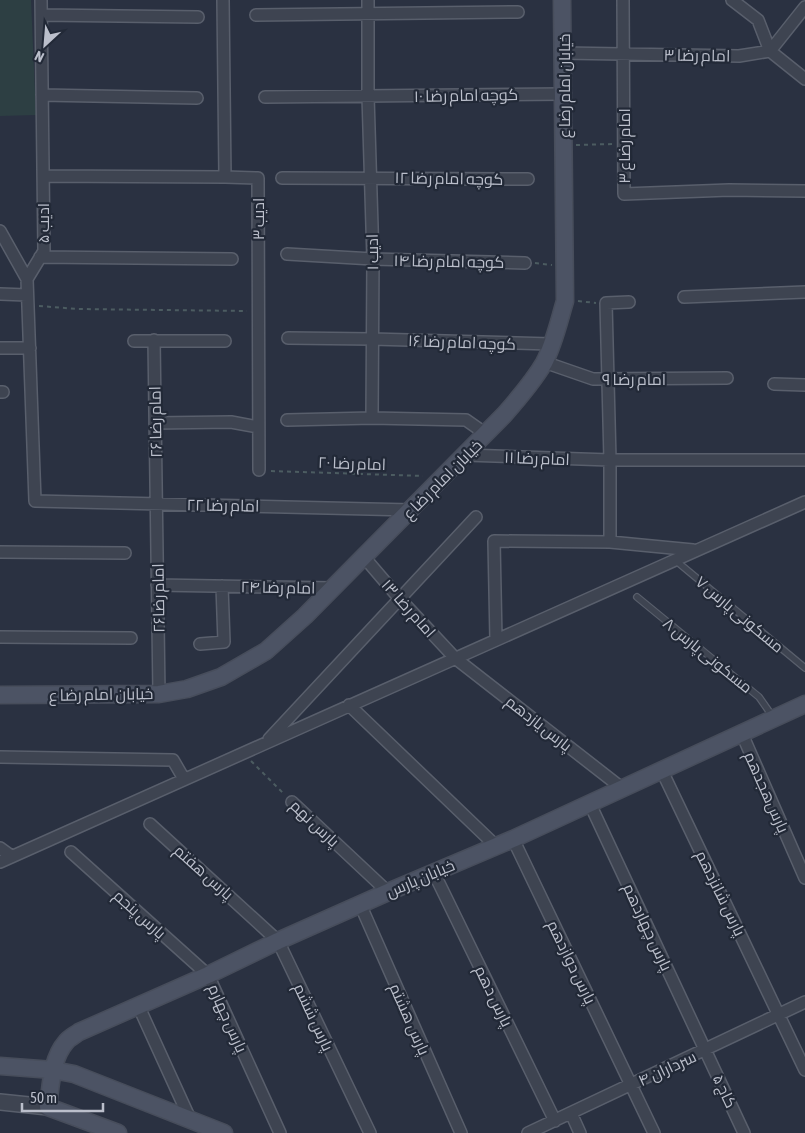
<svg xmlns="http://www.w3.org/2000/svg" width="805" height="1133" font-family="'Asap Condensed',Cairo,sans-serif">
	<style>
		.green { fill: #2d3f43 }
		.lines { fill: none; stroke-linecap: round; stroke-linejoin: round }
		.service-casing { stroke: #595f6c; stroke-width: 8 }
		.minor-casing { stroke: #595f6c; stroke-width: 14 }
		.tertiary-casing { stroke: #595f6c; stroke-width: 18 }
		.secondary-casing { stroke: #474d5b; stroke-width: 19 }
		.path { stroke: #4c5c61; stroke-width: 2; stroke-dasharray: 4 4; stroke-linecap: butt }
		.service { stroke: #3e4451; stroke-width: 5.5 }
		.minor { stroke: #3e4451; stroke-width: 11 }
		.tertiary { stroke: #3e4451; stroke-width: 15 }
		.secondary { stroke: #4c5364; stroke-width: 16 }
		.labels { text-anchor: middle; stroke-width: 4.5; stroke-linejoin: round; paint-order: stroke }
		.street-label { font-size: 16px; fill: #bbbfcb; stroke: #222937 }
	</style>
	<rect width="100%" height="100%" fill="#2a3141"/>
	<path class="green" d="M0,0H31L36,115L0,116Z"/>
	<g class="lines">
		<defs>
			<path id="service" d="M675,560L805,668
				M637,597L759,697L773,717"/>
			<path id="minor" d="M41,0L44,251L27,279L35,501L411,510
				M223,0L225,177L258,178L259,470
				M623,0L624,194L729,190L805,191
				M732,0L758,20L770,51L805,79
				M42,15L198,17
				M256,15L518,12
				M770,51L805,7
				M563,53L739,56L770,51
				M42,95L197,98
				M265,97L564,94
				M43,176L225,177
				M282,178L528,179
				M0,231L27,279
				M287,254L373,259L525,263
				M40,257L232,259
				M0,294L27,295
				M684,297L805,292
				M629,302L606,303L610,460H805
				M288,338L372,339L551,344
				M154,340L159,694
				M134,341H225
				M0,348H30
				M544,362L593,379L727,378
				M774,384L805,385
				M0,392H3
				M372,418L466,420L486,434
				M287,420L372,418L373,259L368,96V0
				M155,423L231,422L258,427
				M465,455L610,460V542L494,541L496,640
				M610,542L693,550
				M0,552L125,553
				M364,557L399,598L455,658L623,789
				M157,585L333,588
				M0,637L131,638
				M200,644L224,642L222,586
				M349,705L496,846
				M742,734L805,878
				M269,739L476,517
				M0,757L173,760L184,779
				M662,771L805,1070
				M292,802L388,892
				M590,804L744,1133
				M150,824L278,941L370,1133
				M513,839L654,1133
				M0,848L11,856
				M71,852L208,975L280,1133
				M0,862L805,502
				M433,871L555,1121
				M360,904L461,1133
				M138,1005L190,1119
				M571,1113L580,1133
				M528,1133L805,1002"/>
			<path id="tertiary" d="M0,1102L48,1107"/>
			<path id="secondary" d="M0,695L159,694L187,689L221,677L266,651L305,616L504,415C518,399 533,382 544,363C554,344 559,321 565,301L562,0
				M0,1066L53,1070L74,1074L224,1133
				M118,1133L48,1107C51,1086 51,1059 66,1042C69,1038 75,1035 79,1032L208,975L278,941L388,892L513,839L805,704"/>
		</defs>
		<use href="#service" class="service-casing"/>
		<use href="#minor" class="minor-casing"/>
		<use href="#tertiary" class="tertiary-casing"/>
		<use href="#secondary" class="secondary-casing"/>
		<path class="path" d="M576,145L614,144
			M535,263L552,265
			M578,301L596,303
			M39,306L78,309L247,311
			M271,471L423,476
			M251,761L285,795"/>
		<use href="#service" class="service"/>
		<use href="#minor" class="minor"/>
		<use href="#tertiary" class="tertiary"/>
		<use href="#secondary" class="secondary"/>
	</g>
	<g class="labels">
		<g class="street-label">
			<text transform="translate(697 55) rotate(1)" y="6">امام رضا ۳</text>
			<text transform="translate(564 86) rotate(-90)" y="6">خیابان امام رضا ع</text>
			<text transform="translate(466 95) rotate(-1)" y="6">کوچه امام رضا ۱۰</text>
			<text transform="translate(624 146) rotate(-90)" y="6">امام رضا‌ع ۳</text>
			<text transform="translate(449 178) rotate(1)" y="6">کوچه امام رضا ۱۲</text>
			<text transform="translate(258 219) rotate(-90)" y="6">ادیب ۳</text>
			<text transform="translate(43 223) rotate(-90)" y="6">ادیب ۵</text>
			<text transform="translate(372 252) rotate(-91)" y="6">ادیب ۱</text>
			<text transform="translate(449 261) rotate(1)" y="6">کوچه امام رضا ۱۴</text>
			<text transform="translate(462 342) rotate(2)" y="6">کوچه امام رضا ۱۶</text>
			<text x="634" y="385">امام رضا ۹</text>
			<text transform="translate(155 422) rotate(-91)" y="6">امام رضا ۲۶</text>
			<text transform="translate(537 458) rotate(2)" y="6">امام رضا ۱۱</text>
			<text transform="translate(352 463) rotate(2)" y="6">امام رضا ۲۰</text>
			<text transform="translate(442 479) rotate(-45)" y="6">خیابان امام رضا ع</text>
			<text transform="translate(223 505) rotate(1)" y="6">امام رضا ۲۲</text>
			<text transform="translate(278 587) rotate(1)" y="6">امام رضا ۲۴</text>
			<text transform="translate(158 598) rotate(-91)" y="6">امام رضا۲۶</text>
			<text transform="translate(409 608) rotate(48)" y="6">امام رضا ۱۳</text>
			<text transform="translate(740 614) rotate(40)" y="6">مسکونی ‌پارس ۷</text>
			<text transform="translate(708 655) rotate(39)" y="6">مسکونی پارس ۸</text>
			<text transform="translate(101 694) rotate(-1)" y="6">خیابان امام رضا ع</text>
			<text transform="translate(539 723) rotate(38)" y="6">پارس‌‌ یازدهم</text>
			<text transform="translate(767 792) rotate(66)" y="6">پارس‌‌هجدهم</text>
			<text transform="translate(315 823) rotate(43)" y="6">پارس‌‌ نهم</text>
			<text transform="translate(204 872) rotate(42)" y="6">پارس‌‌ هفتم</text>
			<text transform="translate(420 878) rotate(-23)" y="6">خیابان پارس</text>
			<text transform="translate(721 893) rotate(64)" y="6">پارس‌‌ شانزدهم</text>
			<text transform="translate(140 914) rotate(42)" y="6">پارس‌‌ پنجم</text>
			<text transform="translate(648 927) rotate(65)" y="6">پارس‌‌ چهاردهم</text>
			<text transform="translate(572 962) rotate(64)" y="6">پارس‌‌ دوازدهم</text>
			<text transform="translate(494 996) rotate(64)" y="6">پارس‌‌ دهم</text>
			<text transform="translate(314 1017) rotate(65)" y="6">پارس‌‌ ششم</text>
			<text transform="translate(228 1018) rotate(66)" y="6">پارس‌‌ چهارم</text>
			<text transform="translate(410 1019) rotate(66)" y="6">پارس‌‌ هشتم</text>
			<text transform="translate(667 1068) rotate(-25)" y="6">سرداران ۴</text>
			<text transform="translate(725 1091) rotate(65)" y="6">کاج ۵</text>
		</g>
	</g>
	<g transform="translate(45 45) rotate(206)" stroke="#222937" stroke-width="4" paint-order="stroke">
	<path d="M0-4L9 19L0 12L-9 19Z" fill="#bbbfcb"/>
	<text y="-8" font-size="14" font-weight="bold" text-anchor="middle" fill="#bbbfcb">N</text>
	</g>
	<path d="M22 1103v8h81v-8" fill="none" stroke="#bbbfcb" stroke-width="2.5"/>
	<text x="30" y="1103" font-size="15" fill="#bbbfcb" stroke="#222937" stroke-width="4" paint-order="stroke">50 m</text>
</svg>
